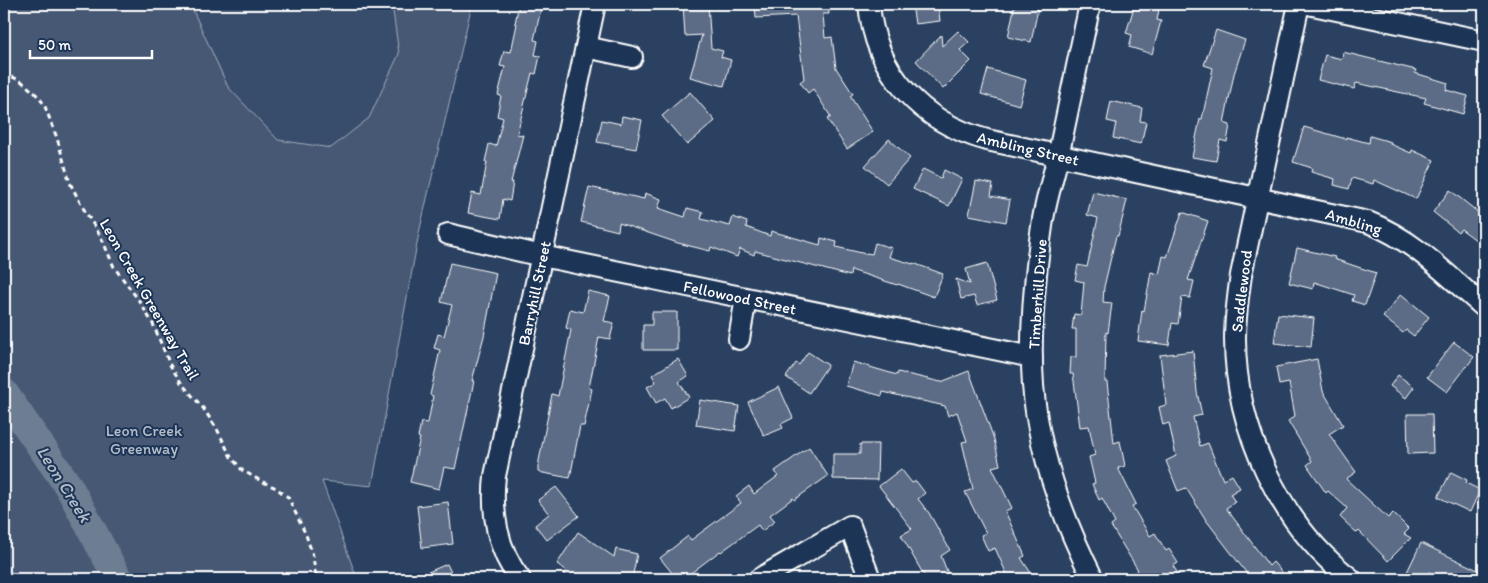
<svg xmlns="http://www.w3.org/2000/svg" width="1488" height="583" font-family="Itim,sans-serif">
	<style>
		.built { fill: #394e6c }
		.green { fill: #465975; stroke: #a2acba }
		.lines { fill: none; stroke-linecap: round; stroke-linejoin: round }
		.river { stroke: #6d7d92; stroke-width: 29 }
		.building { fill: #5b6c86; stroke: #fff }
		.minor-casing { stroke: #fff; stroke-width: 24 }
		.path { stroke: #fff; stroke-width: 3; stroke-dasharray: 5 4; stroke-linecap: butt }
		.minor { stroke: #1d3557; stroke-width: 20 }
		.labels { text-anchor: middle; stroke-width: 4; stroke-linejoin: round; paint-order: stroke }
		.street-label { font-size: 16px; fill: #fff; stroke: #1d3557 }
		.park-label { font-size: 16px; fill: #b5bdc8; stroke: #1d3557 }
		.water-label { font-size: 18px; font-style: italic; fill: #b6bec8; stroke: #1d3557 }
	</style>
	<rect width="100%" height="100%" fill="#2a4161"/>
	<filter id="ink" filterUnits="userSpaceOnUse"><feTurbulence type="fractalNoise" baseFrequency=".02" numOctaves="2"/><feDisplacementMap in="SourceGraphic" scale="10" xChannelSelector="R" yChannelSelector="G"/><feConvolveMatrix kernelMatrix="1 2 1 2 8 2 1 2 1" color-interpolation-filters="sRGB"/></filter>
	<g filter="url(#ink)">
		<path class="built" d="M4,4H472L419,233L372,486Z"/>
		<path class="green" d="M4,4H190L228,87L278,140L331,148L369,118L399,54L392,4H472L419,233L372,486L322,481L357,579H4Z"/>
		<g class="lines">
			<path class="river" d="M4,393L69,487L118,579"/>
		</g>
		<path class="building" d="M519,4H542L534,40L538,41L535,55L540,56L536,74L532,73L517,134L523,135L511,182H513L510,201L503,199L500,219L468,213L472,193L481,195L487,162H485L489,144L496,146L503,118L497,116L501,96L498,95L505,67L500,66L504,51L511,52L517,24L515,23Z
			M683,4H708L711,48L723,51L721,57L731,60L724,86L690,77L702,35L685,36Z
			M755,4H828L829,14H823L825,38L832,37L836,68L853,94L850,96L873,132L847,149L827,119L831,117L813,89L808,93L800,82L804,79L796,16L756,18Z
			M912,4H938L940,21L915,24Z
			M1015,4H1039L1031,42L1008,37Z
			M1135,4H1160L1157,20L1161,21L1152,54L1129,47L1132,35L1126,33Z
			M1216,30L1245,40L1234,74L1224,123L1230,125L1227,142L1220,140L1216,161L1192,157L1200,119H1202L1213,68L1204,65Z
			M958,31L969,42L960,50L971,61L943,89L916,61L941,35L942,46Z
			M1343,52L1416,70L1415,73L1448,83L1446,90L1468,96L1463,114L1424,103L1426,98L1356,83L1354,89L1318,80L1325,55L1342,59Z
			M988,69L1026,80L1019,105L981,94Z
			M690,92L715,121L687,145L662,116Z
			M1111,101L1142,108L1140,121L1146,122L1141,144L1113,138L1116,123L1107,121Z
			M622,116L642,120L636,149L597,142L602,120L621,124Z
			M1304,127L1346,139V137L1369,143L1370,136L1391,142L1390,144L1411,153L1412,150L1434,160L1416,199L1374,180L1373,184L1352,178L1349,189L1334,185L1335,179L1311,172L1312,168L1293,162Z
			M889,139L910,158L887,184L865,166Z
			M923,169L941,178L944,170L962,179L949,206L913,189Z
			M976,181L993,184L991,196L1010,200L1006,222L969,215Z
			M589,187L644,199L645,193L661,199L658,208L685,217L687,208L703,212L701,219L730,226L733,217L747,222L746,227L770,236L771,231L820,245L821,238L837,242L836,247L866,254V253L872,254L875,243L892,248L889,257L913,264V263L943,274L934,297L898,284L897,285L851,270L850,276L755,251L754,255L740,249L737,257L711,247L710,251L678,243L619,223L618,231L581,222Z
			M1450,190L1484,217V246L1461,229L1458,232L1433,212Z
			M1093,192L1127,200L1118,236H1116L1104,287L1103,302L1112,303L1108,333L1106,332L1105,382H1107L1114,443L1120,441L1125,466L1118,468L1136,504L1132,506L1150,536L1155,533L1166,551L1169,549L1178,563L1173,566L1182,579H1124L1138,570L1111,526L1115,523L1102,498L1099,500L1092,484L1095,483L1089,457L1095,455L1089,426L1080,427L1073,374H1070L1071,357H1076V329H1072L1074,314L1081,315L1084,282L1075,280L1078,265L1087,267L1098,218L1087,215Z
			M1182,212L1208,221L1188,280L1194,281L1190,298L1182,297L1178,324L1172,323L1169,345L1138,341L1142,310L1144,311L1151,272L1159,274L1163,256L1167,257Z
			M1297,248L1335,257L1334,259L1376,273L1365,305L1352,301L1354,295L1314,282L1313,289L1289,283Z
			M450,263L496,273L484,336L472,381H474L455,469L444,467L439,489L410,482L420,438L418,437L421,422L428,423L433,396L430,395L440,350L434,348L438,334L444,336L452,305L441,302Z
			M987,263L997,300L977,305L974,296L961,299L956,279L970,284L966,269Z
			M588,291L610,296L604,321L614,323L610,339L599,337L589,388L592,389L584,426H580L570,478L538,472V466L552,394L558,396L571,330L566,328L570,309L583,312Z
			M1401,294L1429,317L1414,336L1406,330L1403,333L1383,317Z
			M652,312H677V350H643V325H652Z
			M1278,314L1314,318L1311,347L1274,343Z
			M1454,342L1474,357L1447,392L1427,377Z
			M1193,351L1197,392L1202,415L1193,417L1200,446L1208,443L1223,480L1232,475L1240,488L1230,494L1235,502L1226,508L1269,566L1273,562L1288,579H1251L1206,520L1186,488L1178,491L1166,461L1176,456L1169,423L1163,425L1159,407L1166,405L1160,355Z
			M808,352L828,365L809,393L786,377L796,363L799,365Z
			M678,359L688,376L679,382L689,397L671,408L665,398L656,403L647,387L656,382L652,375Z
			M1317,359L1323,391L1343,425L1329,434L1356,472L1346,479L1388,518L1393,513L1409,529L1404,534L1411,538L1388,561L1359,531L1357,533L1340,517L1347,508L1328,491L1326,493L1307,465L1312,461L1288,421L1295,416L1289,383L1279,385L1276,367Z
			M853,362L897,375L898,372L941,382L969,371L994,439L1000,465L992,467L1012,508L1005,511L1025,556L1021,558L1035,579H1009L995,548L988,551L981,535L986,533L965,492L973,489L962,442L967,441L957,412L948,416L945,406L883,392L882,396L846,386Z
			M1398,375L1414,387L1406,398L1390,386Z
			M779,387L793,418L781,424L783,428L764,436L748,402Z
			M700,400L739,406L735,431L696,425Z
			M1407,414H1432L1433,453L1408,454Z
			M860,444H878L877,480L833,479V454H860Z
			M809,447L828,476L794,500L793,498L770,515L775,521L762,531L758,525L721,552L720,551L683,579H677L660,558L688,536L691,540L741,503L736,496L749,486L754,494L778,476L775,471Z
			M901,469L912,483L916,481L925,493L918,499L929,513L950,550L941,556L950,579H926L901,535L912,529L879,486Z
			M1451,472L1467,480L1466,483L1480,490L1470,512L1438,497Z
			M556,487L579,516L547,540L535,525L549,514L538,500Z
			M448,502L453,544L422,548L417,506Z
			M578,532L614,557L616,549L637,554L632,579H572L563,574L566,570L557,564Z
			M1421,543L1484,573V579H1443L1429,572L1425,579H1416L1406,574Z
			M447,564L454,579H412Z"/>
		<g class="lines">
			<defs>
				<path id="minor" d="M869,4C875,73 921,122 987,140L1368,222C1414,240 1447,275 1484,307
					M1090,4C1080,53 1069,103 1059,152C1054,174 1047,196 1043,219C1035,273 1029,330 1033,385C1038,453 1063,519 1093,579
					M1299,4L1241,275C1238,296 1235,317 1235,339C1235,428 1280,525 1351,579
					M1308,4L1484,41
					M586,47L632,57
					M448,234L542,256L1032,357
					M739,339L746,298
					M520,579C497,550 491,512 495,476L595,4
					M759,579L850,526L870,579"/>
			</defs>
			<use href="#minor" class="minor-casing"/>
			<path class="path" d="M4,73L21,81L35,93L44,104L57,138L70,183L82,206L102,239L114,267L140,302L153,324L170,365L182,384L203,408L217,429L231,457L242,470L261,481L276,488L288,497L306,535L313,556L316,579"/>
			<use href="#minor" class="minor"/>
		</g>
	</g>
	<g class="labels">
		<g class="street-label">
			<text transform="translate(1028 148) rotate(13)" y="6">Ambling Street</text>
			<text transform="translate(1354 221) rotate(16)" y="6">Ambling</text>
			<text transform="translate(1241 291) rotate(-83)" y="6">Saddlewood</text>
			<text transform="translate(534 293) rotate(-78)" y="6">Barryhill Street</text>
			<text transform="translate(1037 294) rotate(-86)" y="6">Timberhill Drive</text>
			<text transform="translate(740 297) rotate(12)" y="6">Fellowood Street</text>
			<text transform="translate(150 299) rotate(60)" y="6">Leon Creek Greenway Trail</text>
		</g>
		<g class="park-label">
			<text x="144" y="436">Leon Creek<tspan x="144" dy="18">Greenway</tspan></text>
		</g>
		<g class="water-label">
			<text transform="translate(64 484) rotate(58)" y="6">Leon Creek</text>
		</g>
	</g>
	<rect width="1488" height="583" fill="none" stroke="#1d3557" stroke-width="20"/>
	<rect x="10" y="10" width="1468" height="563" fill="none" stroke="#fff" stroke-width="2" filter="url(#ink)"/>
	<path d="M30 50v8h122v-8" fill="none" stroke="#ffffff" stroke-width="2.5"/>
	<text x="38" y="50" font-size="15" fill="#ffffff" stroke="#1d3557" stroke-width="4" paint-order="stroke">50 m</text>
</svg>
